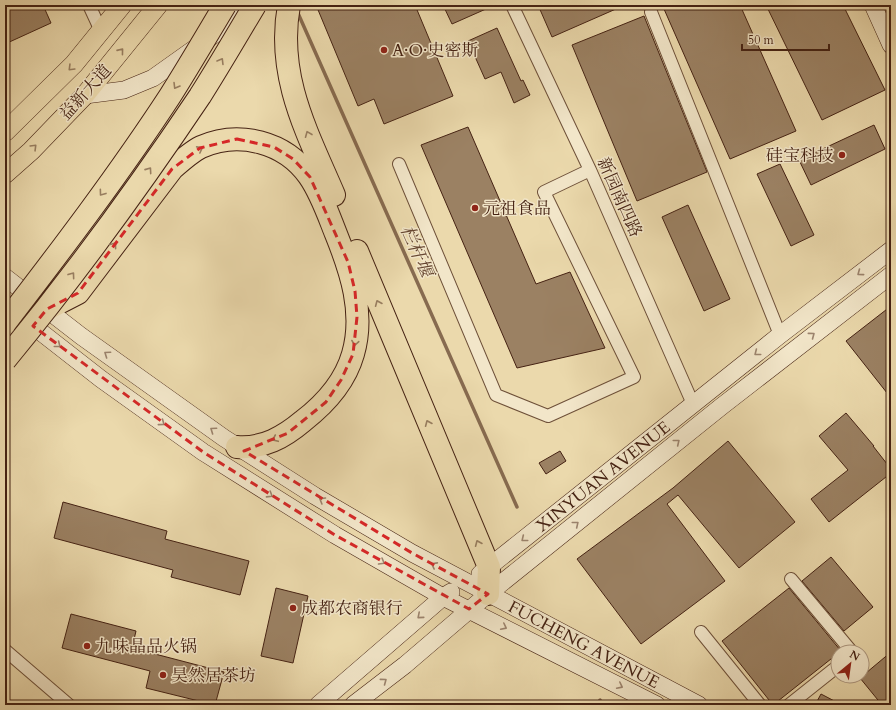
<svg xmlns="http://www.w3.org/2000/svg" width="896" height="710" font-family="Cardo,'Noto Serif SC',serif">
	<style>
		.lines { fill: none; stroke-linecap: round; stroke-linejoin: round }
		.stream { stroke: #876b50; stroke-width: 3.5 }
		.building { fill: #9b8163; stroke: #452213 }
		.street-casing { stroke: #6e5039; stroke-width: 14 }
		.secondary-casing { stroke: #452213; stroke-width: 18 }
		.primary-casing { stroke: #452213; stroke-width: 20 }
		.highway-casing { stroke: #452213; stroke-width: 24 }
		.street { stroke: #f2e6c9; stroke-width: 12 }
		.secondary { stroke: #f2e6c9; stroke-width: 17 }
		.primary { stroke: #ebd9ac; stroke-width: 19 }
		.highway { stroke: #ebd9ac; stroke-width: 22 }
		.highway-bridge-casing { stroke: #452213; stroke-width: 24; stroke-linecap: butt }
		.highway-bridge { stroke: #ebd9ac; stroke-width: 22 }
		.oneway { stroke: #987e60 }
		.oneway2 { stroke: #9c846e }
		.marked { fill: none; stroke: #d62828; stroke-width: 3; stroke-dasharray: 8 5; stroke-linejoin: round }
		.poi-dot { fill: #8f2418; stroke: #f2e6c9; stroke-width: 1.5 }
		.labels { text-anchor: middle; stroke-width: 3; stroke-linejoin: round; paint-order: stroke }
		.poi-label { font-size: 17px; fill: #452213; stroke: #f2e6c9; text-anchor: start }
		.street-label { font-size: 17px; fill: #452213; stroke: #f2e6c9 }
		.water-label { font-size: 18px; font-style: italic; fill: #664631; stroke: #f2e6c9 }
	</style>
	<rect width="100%" height="100%" fill="#ebd9ac"/>
	<filter id="stains"><feTurbulence type="fractalNoise" baseFrequency=".005" numOctaves="4"/><feColorMatrix values="0 0 0 0 .2 0 0 0 0 .09 0 0 0 0 .02 0 0 0 .5 -.17"/></filter>
	<radialGradient id="worn" r=".72"><stop offset=".6" stop-color="#630" stop-opacity="0"/><stop offset="1" stop-color="#630" stop-opacity=".3"/></radialGradient>
	<g class="lines">
		<path class="stream" d="M297,11L517,507
			M600,700L602,705"/>
	</g>
	<path class="building" d="M5,5H43L51,23L5,44Z
		M316,5H415L453,96L384,124L374,99L358,106Z
		M443,5H495L452,24Z
		M538,5H625L552,37Z
		M674,5H740L796,131L730,159L664,9Z
		M766,5H843L885,90L822,120Z
		M644,16L707,172L637,201L572,45Z
		M497,28L521,81L523,80L530,95L514,103L501,72L485,79L468,41Z
		M874,125L885,149L811,185L799,160Z
		M468,127L536,284L570,272L605,348L517,368L421,145Z
		M780,164L814,235L791,246L757,174Z
		M688,205L730,299L704,311L662,217Z
		M891,306V398L846,341Z
		M846,413L874,446H873L891,469V473L829,522L811,499L848,470L819,436Z
		M728,441L795,522L739,568L678,495L667,504L725,581L641,644L577,559L673,488Z
		M560,451L566,461L546,474L539,463Z
		M63,502L167,531L165,539L249,561L240,595L171,577L173,570L54,538Z
		M831,557L873,607L844,631L802,581Z
		M276,588L308,596L293,663L261,656Z
		M789,588L841,651L773,705L722,641Z
		M71,614L136,631L132,648L224,672L215,705L146,688L150,671L62,648Z
		M891,652V700L884,705H882L860,678Z
		M821,694L842,705H815Z"/>
	<g class="lines">
		<defs>
			<path id="street" d="M89,5L101,31
				M512,5L590,170L693,404
				M651,12L780,335
				M399,164L496,395L548,416L634,377L544,192L590,170
				M791,579L852,652
				M701,632L760,705
				M5,650L69,705
				M789,705L838,666"/>
			<g id="secondary">
				<path d="M873,5L891,45"/>
				<path d="M85,95L124,90L153,78L236,19L247,7"/>
				<path id="s1" d="M5,277L81,336L224,438L315,496L412,553L699,705"/>
				<path d="M5,304L101,379L203,452L335,535L443,597L657,705"/>
				<path id="s2" d="M480,574L780,335L891,250"/>
				<path d="M318,705L443,597L451,592"/>
				<path d="M353,705L405,665L488,594L722,406L891,275"/>
			</g>
			<path id="primary" d="M5,132L74,64L122,5
				M5,174L31,151L85,95L158,5"/>
			<path id="highway" d="M289,5C276,76 307,132 334,195
				M357,251L489,567L488,594
				M47,309L78,293L172,169C181,161 191,152 201,147C239,130 285,142 309,176C321,193 328,214 336,234C351,271 365,313 353,354C345,382 325,404 303,421C284,437 263,449 237,447"/>
		</defs>
		<use href="#street" class="street-casing"/>
		<use href="#secondary" class="secondary-casing"/>
		<use href="#primary" class="primary-casing"/>
		<use href="#highway" class="highway-casing"/>
		<use href="#street" class="street"/>
		<use href="#secondary" class="secondary"/>
		<use href="#primary" class="primary"/>
		<use href="#highway" class="highway"/>
		<defs>
			<path id="highway-bridge" d="M5,323C62,249 119,174 170,96C189,66 207,35 225,5
				M5,360C74,276 139,187 200,96C219,66 237,35 255,5"/>
		</defs>
		<use href="#highway-bridge" class="highway-bridge-casing"/>
		<use href="#highway-bridge" class="highway-bridge"/>
	</g>
	<defs><path id="oneway-chevron" d="M-2-3.5L2.5 0L-2 3.5" fill="none" stroke-width="1.6" stroke-linecap="round" stroke-linejoin="round"/></defs>
	<g class="oneway">
		<use href="#oneway-chevron" transform="translate(121 51) rotate(-51)"/>
		<use href="#oneway-chevron" transform="translate(221 61) rotate(-59)"/>
		<use href="#oneway-chevron" transform="translate(71 68) rotate(135)"/>
		<use href="#oneway-chevron" transform="translate(176 86) rotate(121)"/>
		<use href="#oneway-chevron" transform="translate(308 134) rotate(-112)"/>
		<use href="#oneway-chevron" transform="translate(34 147) rotate(-45)"/>
		<use href="#oneway-chevron" transform="translate(200 149) rotate(-28)"/>
		<use href="#oneway-chevron" transform="translate(149 170) rotate(-55)"/>
		<use href="#oneway-chevron" transform="translate(102 193) rotate(126)"/>
		<use href="#oneway-chevron" transform="translate(114 245) rotate(-53)"/>
		<use href="#oneway-chevron" transform="translate(72 275) rotate(-54)"/>
		<use href="#oneway-chevron" transform="translate(378 303) rotate(-113)"/>
		<use href="#oneway-chevron" transform="translate(355 343) rotate(99)"/>
		<use href="#oneway-chevron" transform="translate(428 423) rotate(-113)"/>
		<use href="#oneway-chevron" transform="translate(275 439) rotate(155)"/>
		<use href="#oneway-chevron" transform="translate(478 543) rotate(-113)"/>
	</g>
	<g class="oneway2">
		<use href="#oneway-chevron" transform="translate(860 273) rotate(143)"/>
		<use href="#oneway-chevron" transform="translate(812 335) rotate(-37)"/>
		<use href="#oneway-chevron" transform="translate(58 345) rotate(38)"/>
		<use href="#oneway-chevron" transform="translate(757 353) rotate(142)"/>
		<use href="#oneway-chevron" transform="translate(107 354) rotate(-145)"/>
		<use href="#oneway-chevron" transform="translate(162 423) rotate(36)"/>
		<use href="#oneway-chevron" transform="translate(213 430) rotate(-145)"/>
		<use href="#oneway-chevron" transform="translate(677 442) rotate(-39)"/>
		<use href="#oneway-chevron" transform="translate(270 495) rotate(32)"/>
		<use href="#oneway-chevron" transform="translate(322 500) rotate(-149)"/>
		<use href="#oneway-chevron" transform="translate(576 524) rotate(-39)"/>
		<use href="#oneway-chevron" transform="translate(524 539) rotate(141)"/>
		<use href="#oneway-chevron" transform="translate(382 562) rotate(30)"/>
		<use href="#oneway-chevron" transform="translate(434 565) rotate(-152)"/>
		<use href="#oneway-chevron" transform="translate(420 616) rotate(139)"/>
		<use href="#oneway-chevron" transform="translate(504 627) rotate(27)"/>
		<use href="#oneway-chevron" transform="translate(384 681) rotate(-37)"/>
		<use href="#oneway-chevron" transform="translate(620 686) rotate(27)"/>
	</g>
	<path class="marked" d="M237,139L274,147L293,159L310,177L348,262L355,291L357,317L353,354L341,380L326,402L288,433L244,451L412,553L488,594L469,609L335,535L203,452L33,326L47,309L78,293L172,169L200,148Z"/>
	<g class="poi-dot">
		<circle cx="384" cy="50" r="4"/>
		<circle cx="842" cy="155" r="4"/>
		<circle cx="475" cy="208" r="4"/>
		<circle cx="293" cy="608" r="4"/>
		<circle cx="87" cy="646" r="4"/>
		<circle cx="163" cy="675" r="4"/>
	</g>
	<g class="labels">
		<g class="poi-label">
			<text x="392" y="56">A·O·史密斯</text>
			<text x="834" y="161" text-anchor="end">硅宝科技</text>
			<text x="483" y="214">元祖食品</text>
			<text x="301" y="614">成都农商银行</text>
			<text x="95" y="652">九味晶品火锅</text>
			<text x="171" y="681">昊然居茶坊</text>
		</g>
		<g class="street-label">
			<text transform="translate(85 92) rotate(-48)" y="6">益新大道</text>
			<text transform="translate(620 197) rotate(66)" y="6">新园南四路</text>
			<text dy="6" stroke="none"><textPath href="#s2" startOffset="157">XINYUAN AVENUE</textPath></text>
			<text dy="6" stroke="none"><textPath href="#s1" startOffset="687">FUCHENG AVENUE</textPath></text>
		</g>
		<g class="water-label">
			<text transform="translate(417 251) rotate(66)" y="6">栏杆堰</text>
		</g>
	</g>
	<rect width="896" height="710" fill="none" stroke="#ebd9ac" stroke-width="20"/>
	<rect x="6" y="6" width="884" height="698" fill="none" stroke="#452213" stroke-width="2"/>
	<rect x="10" y="10" width="876" height="690" fill="none" stroke="#452213"/>
	<g transform="translate(850 664) rotate(29)"><circle r="19" fill="#f2e6c9" stroke="#ad9880"/>
	<path d="M0-3L7 15L0 10L-7 15Z" fill="#8f2418"/>
	<text y="-6" font-size="11" font-weight="bold" text-anchor="middle" fill="#452213">N</text>
	</g>
	<path d="M742 44v6h87v-6" fill="none" stroke="#452213" stroke-width="2"/>
	<text x="748" y="44" font-size="12" fill="#452213" stroke="#f2e6c9" stroke-width="3" paint-order="stroke">50 m</text>
	<rect width="100%" height="100%" filter="url(#stains)"/>
	<rect width="100%" height="100%" fill="url(#worn)"/>
</svg>
